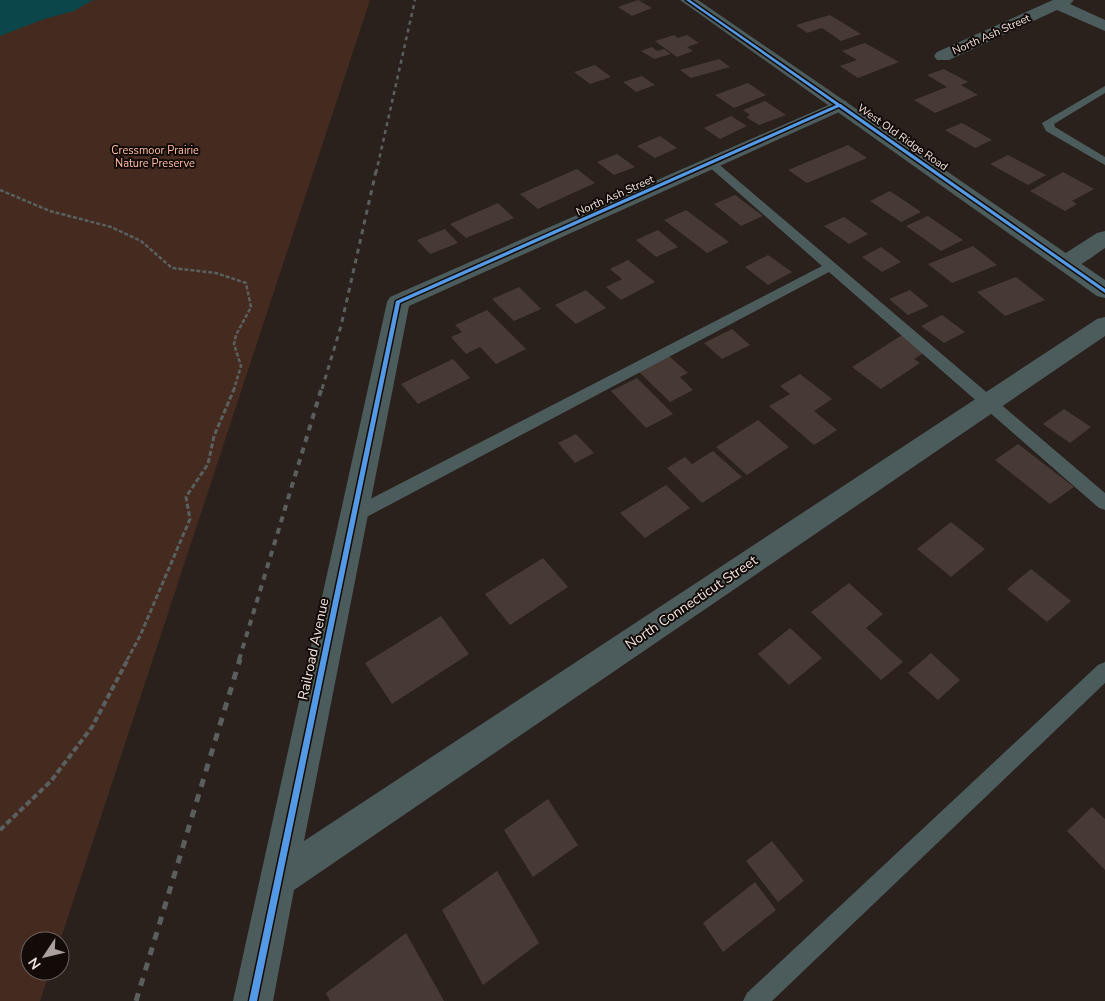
<svg xmlns="http://www.w3.org/2000/svg" width="1105" height="1001" font-family="'Nunito Sans',sans-serif">
	<style>
		.green { fill: #452b1f }
		.water { fill: #0b474a }
		.building { fill: #473a34 }
		.lines { fill: none; stroke-linecap: round; stroke-linejoin: round }
		.path-far2 { stroke: #59605f; stroke-width: 2.5; stroke-dasharray: 4 2; stroke-linecap: butt }
		.path-far1 { stroke: #59605f; stroke-width: 3; stroke-dasharray: 5 2.5; stroke-linecap: butt }
		.path { stroke: #59605f; stroke-width: 4; stroke-dasharray: 6 3; stroke-linecap: butt }
		.service { fill: #4c5c5c; fill-rule: evenodd }
		.minor { fill: #4c5c5c; fill-rule: evenodd }
		.tertiary { fill: #4c5c5c; fill-rule: evenodd }
		.rail-far3 { stroke: #5a5f5e; stroke-width: 2.5; stroke-dasharray: 4 4; stroke-linecap: butt }
		.rail-far2 { stroke: #5a5f5e; stroke-width: 3; stroke-dasharray: 5 5; stroke-linecap: butt }
		.rail-far1 { stroke: #5a5f5e; stroke-width: 4; stroke-dasharray: 6 6; stroke-linecap: butt }
		.rail { stroke: #5a5f5e; stroke-width: 5; stroke-dasharray: 8 8; stroke-linecap: butt }
		.cycleway-casing { stroke: #130b08; stroke-width: 3 }
		.cycleway { fill: #5399e6; fill-rule: evenodd }
		.labels { text-anchor: middle; stroke-width: 4; stroke-linejoin: round; paint-order: stroke }
		.far-street-label { font-size: 11px; fill: #f0e4df; stroke: #130b08 }
		.far-park-label { font-size: 11px; fill: #ffbea1; stroke: #130b08 }
		.street-label { font-size: 14px; fill: #f0e4df; stroke: #130b08 }
	</style>
	<rect width="100%" height="100%" fill="#2a211d"/>
	<path class="green" d="M86,0H370L60,941H30V971H50L40,1001H0V23Z"/>
	<path class="water" d="M0,0H93L74,11L44,19L0,36Z"/>
	<path class="building" d="M638,0L652,8L632,16L618,7Z
		M830,15L861,34L841,41L822,28L807,33L796,25Z
		M674,35L678,38L687,35L699,43L687,47L693,51L677,57L655,41Z
		M865,43L899,62L858,78L840,66L857,60L842,51Z
		M652,47L657,51L664,49L671,54L654,59L641,51Z
		M719,59L730,67L691,78L680,70Z
		M595,65L611,77L590,84L574,72Z
		M944,69L968,82L961,85L978,95L935,113L914,100L947,87L927,75Z
		M642,76L655,85L636,92L623,82Z
		M748,83L766,95L734,108L715,95Z
		M765,101L786,115L759,125L746,117L750,115L743,110Z
		M731,116L747,126L720,139L704,128Z
		M962,123L992,140L975,148L945,130Z
		M660,136L677,148L655,158L637,146Z
		M848,145L867,158L807,183L788,170Z
		M617,154L635,167L614,175L597,162Z
		M1008,155L1046,175L1028,185L990,164Z
		M577,169L595,183L538,209L520,194Z
		M1063,172L1094,189L1072,201L1077,204L1065,211L1030,191Z
		M890,191L921,212L901,222L870,201Z
		M735,195L763,216L741,226L714,204Z
		M498,203L514,218L466,238L450,224Z
		M686,210L729,242L707,253L664,220Z
		M928,216L963,240L941,251L906,226Z
		M844,217L868,234L849,244L824,226Z
		M445,229L458,243L430,254L417,240Z
		M658,230L678,247L656,257L636,240Z
		M973,246L997,265L952,283L928,264Z
		M881,247L901,262L882,272L862,257Z
		M768,255L792,272L768,285L745,267Z
		M628,260L655,282L621,300L606,287L622,279L610,269Z
		M1016,277L1045,300L1005,316L977,292Z
		M519,287L541,309L514,321L492,299Z
		M586,290L606,308L576,324L555,305Z
		M910,290L929,306L908,315L889,299Z
		M487,310L526,349L496,364L480,347L466,354L451,337L462,332L455,325Z
		M942,315L965,332L944,343L921,326Z
		M732,329L750,345L722,359L704,343Z
		M902,335L925,352L914,359L920,363L881,389L852,367Z
		M669,356L688,373L680,377L693,390L670,402L638,371Z
		M453,359L470,378L418,404L401,384Z
		M800,374L832,399L814,411L837,430L814,445L769,406L790,394L780,386Z
		M637,378L673,414L646,428L611,391Z
		M1064,409L1091,427L1070,443L1043,424Z
		M758,420L789,447L747,475L716,447Z
		M576,434L594,453L575,463L558,443Z
		M1018,444L1074,487L1050,504L995,460Z
		M713,451L742,477L702,503L667,468L685,457L692,464Z
		M666,485L690,508L645,538L620,513Z
		M951,522L985,549L951,577L917,549Z
		M543,558L568,587L510,625L485,594Z
		M1031,569L1071,601L1047,622L1007,589Z
		M849,583L883,614L866,628L903,662L881,680L811,612Z
		M441,616L469,654L392,704L365,663Z
		M790,628L822,658L789,685L758,654Z
		M931,653L960,680L938,700L908,673Z
		M548,799L578,845L533,877L504,830Z
		M1092,807L1105,819V870L1067,831Z
		M772,841L804,881L778,902L746,861Z
		M497,871L539,943L483,985L442,910Z
		M755,882L776,910L723,952L703,923Z
		M406,933L444,1001H330L326,993Z"/>
	<g class="lines">
		<path class="path-far2" d="M0,190L50,211L111,227L141,241L172,268L216,273L246,283L251,307L236,335L234,344L241,366L234,389"/>
		<path class="path-far1" d="M127,660L140,636L190,519L186,497L208,464L214,436L235,387"/>
		<path class="path" d="M0,830L51,781L92,727L128,659"/>
		<path class="service" d="M1105,86V93L1054,124L1055,127L1105,157V165L1046,131L1042,123Z
			M711,160L715,161L1105,493V510L1099,508L829,272L359,521L353,523L347,521L345,516L347,511L822,266L707,165L705,163Z
			M1105,662V683L772,1001H743L747,993L1098,665Z"/>
		<path class="minor" d="M1053,0H1074L1070,4L1105,20V31L1057,10L949,60H937L934,56L937,52Z
			M840,100L846,101L849,105L846,109L409,306L304,841L1097,319L1105,317V336L294,890L273,1001H233L387,302L390,297Z
			M1105,231V248C1091,257 1075,273 1058,268L1055,263L1058,258L1097,233Z"/>
		<path class="tertiary" d="M680,0H698L1105,280V298L1097,296Z"/>
		<path class="rail-far3" d="M376,173L415,0"/>
		<path class="rail-far2" d="M322,389L341,326L376,171"/>
		<path class="rail-far1" d="M239,660L322,387"/>
		<path class="rail" d="M136,1001L240,659"/>
		<defs>
			<path id="cycleway" d="M686,0H690L840,104H841L842,105L1105,289V293L839,107L400,303L257,1001H249L396,301L836,105Z"/>
		</defs>
		<use href="#cycleway" class="cycleway-casing"/>
		<use href="#cycleway" class="cycleway"/>
	</g>
	<g class="labels">
		<g class="far-street-label">
			<text transform="translate(991 34) rotate(-24)" y="4">North Ash Street</text>
			<text transform="translate(903 137) rotate(35)" y="4">West Old Ridge Road</text>
			<text transform="translate(615 195) rotate(-24)" y="4">North Ash Street</text>
		</g>
		<g class="far-park-label">
			<text x="155" y="154">Cressmoor Prairie<tspan x="155" dy="13">Nature Preserve</tspan></text>
		</g>
		<g class="street-label">
			<text transform="translate(691 602) rotate(-34)" y="5">North Connecticut Street</text>
			<text transform="translate(313 649) rotate(-78)" y="5">Railroad Avenue</text>
		</g>
	</g>
	<g transform="translate(45 956) rotate(235)"><circle r="24" fill="#130b08" stroke="#6b625e"/>
	<path d="M0-4L9 19L0 12L-9 19Z" fill="#aba09b"/>
	<text y="-8" font-size="14" font-weight="bold" text-anchor="middle" fill="#f0e4df">N</text>
	</g>
</svg>
